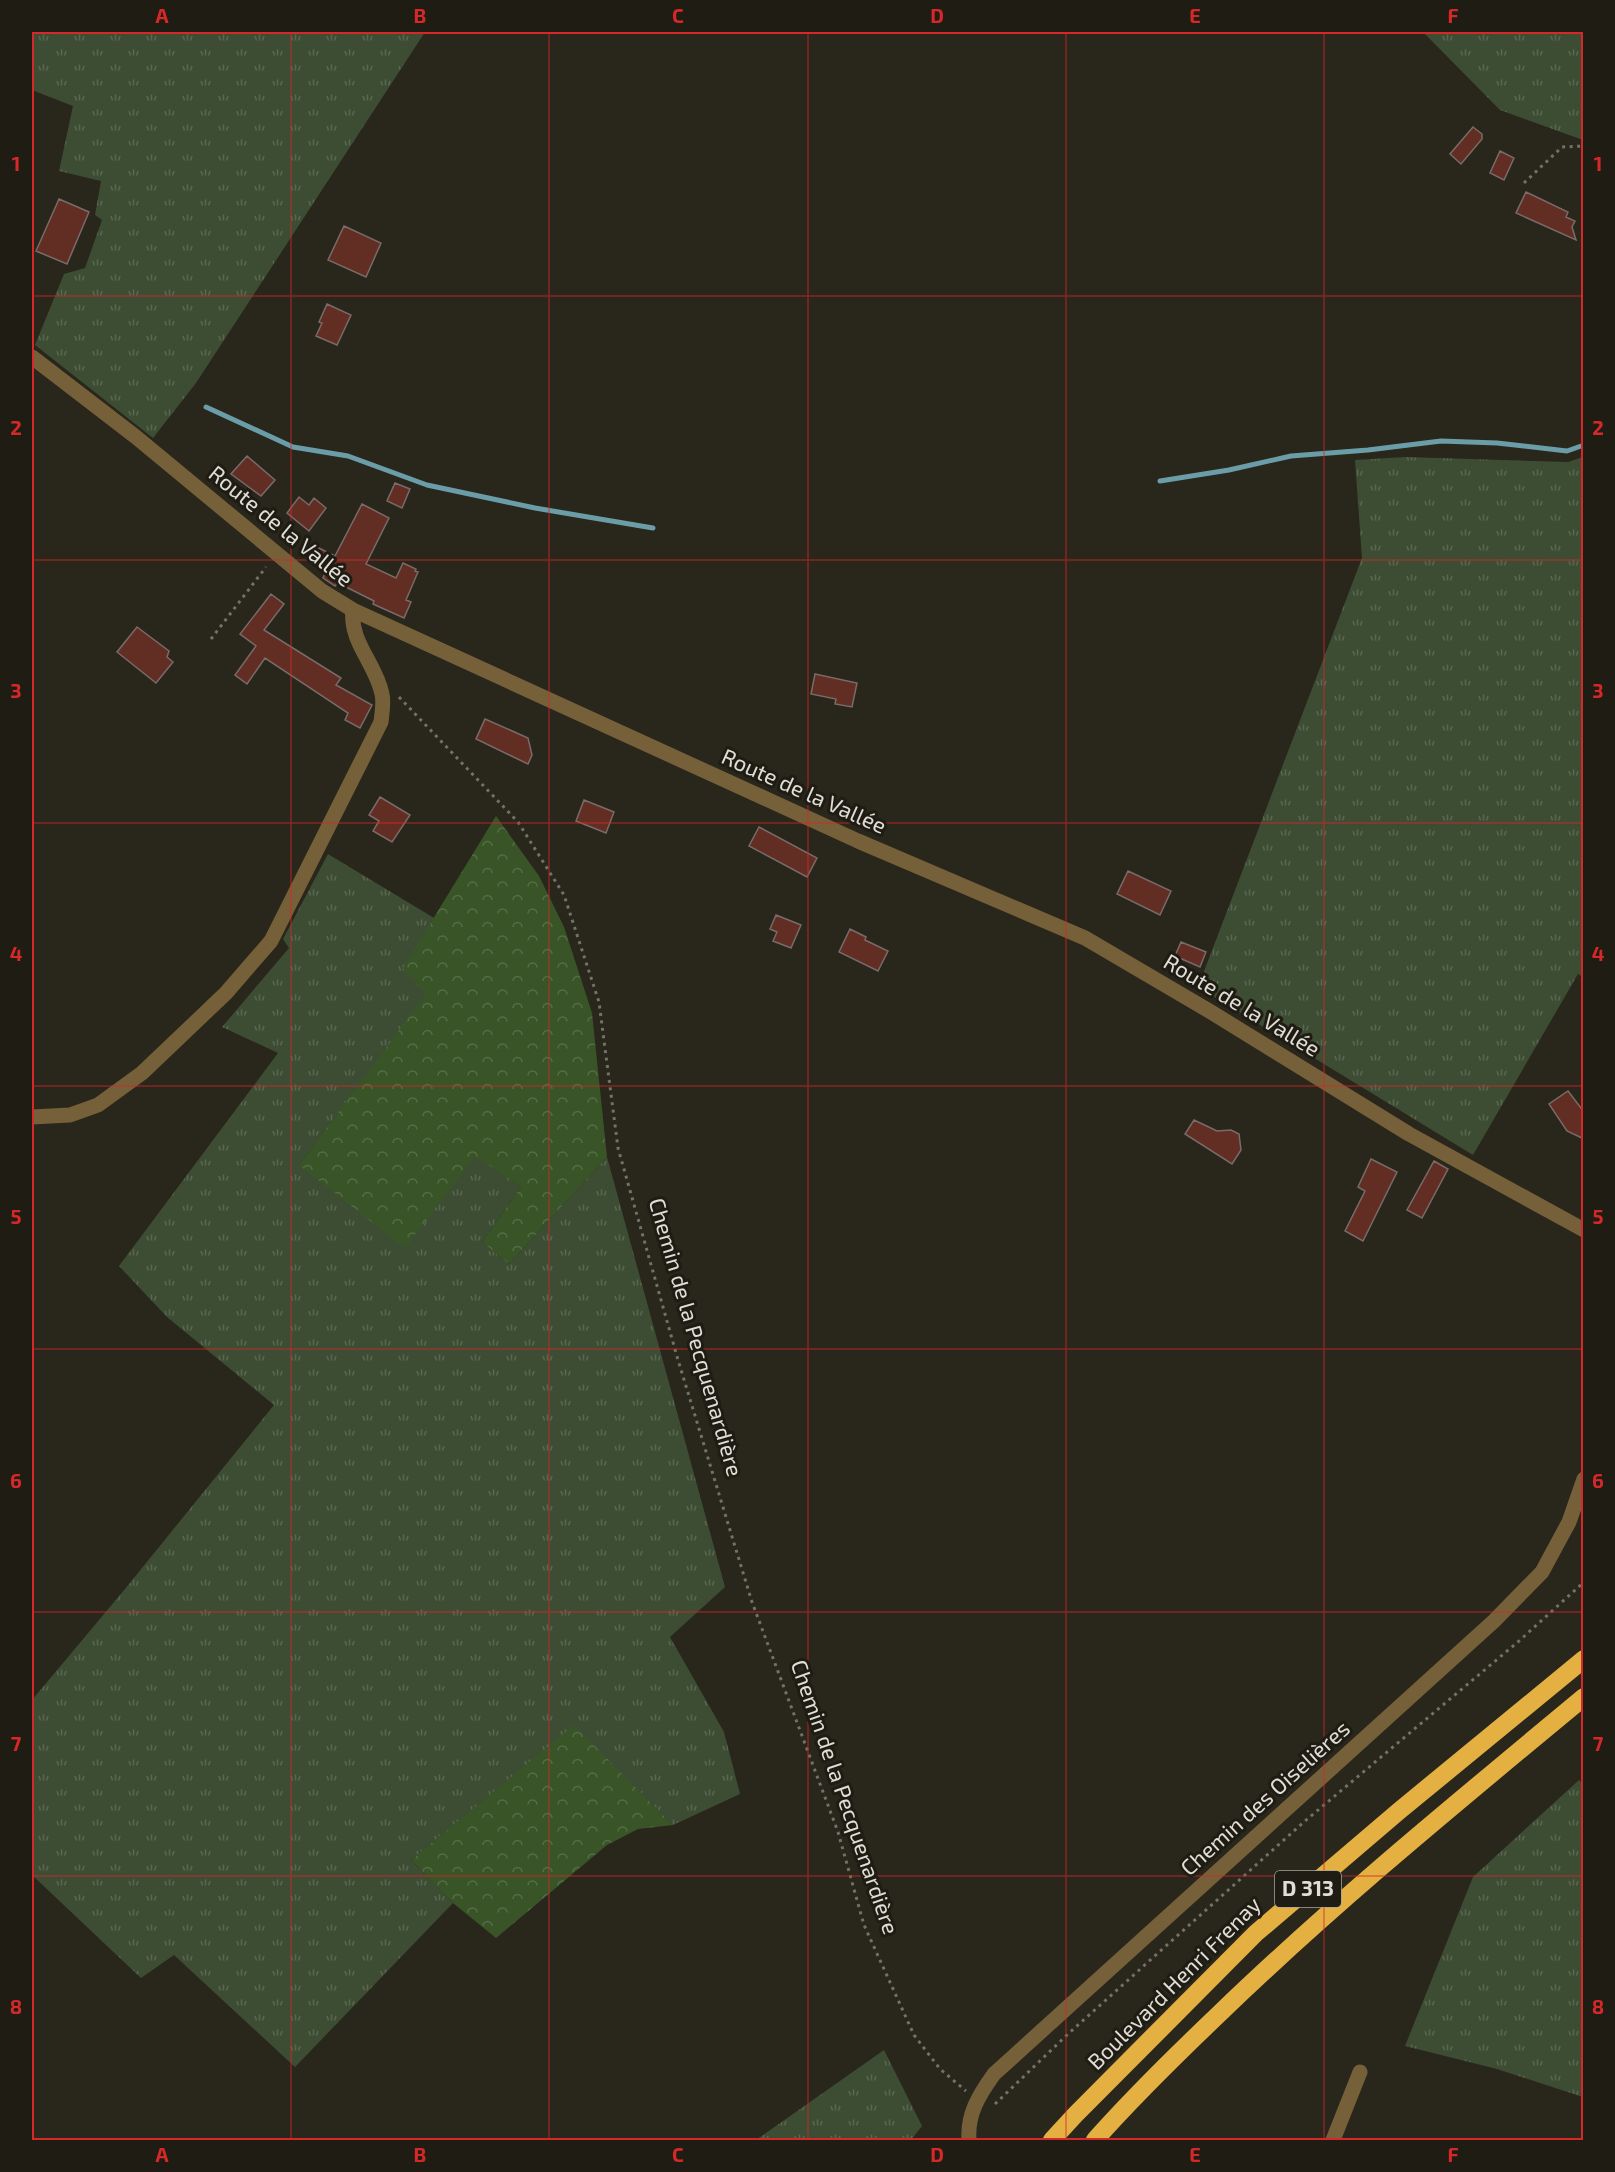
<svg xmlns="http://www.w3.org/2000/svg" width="1615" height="2172" font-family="'Exo 2',sans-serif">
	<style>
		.grass { fill: url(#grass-tufts) }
		.forest { fill: url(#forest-crowns) }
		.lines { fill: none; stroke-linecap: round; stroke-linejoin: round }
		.stream { stroke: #6a9da7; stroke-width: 5 }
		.building { fill: #622e23; stroke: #796b68; stroke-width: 1.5 }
		.path { stroke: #737168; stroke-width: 3; stroke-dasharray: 3 4.5; stroke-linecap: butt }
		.minor { stroke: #756039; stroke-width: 15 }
		.highway { stroke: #e4b041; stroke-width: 18 }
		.grid { fill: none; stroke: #d62828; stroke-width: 1.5; stroke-opacity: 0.55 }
		.labels { text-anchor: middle; stroke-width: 6; stroke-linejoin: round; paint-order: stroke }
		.shield { fill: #1f1c13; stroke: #a6a49c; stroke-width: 1.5 }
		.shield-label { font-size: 21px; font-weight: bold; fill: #e0ded7 }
		.street-label { font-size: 22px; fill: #e0ded7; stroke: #1f1c13 }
		.neatline { fill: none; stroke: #d62828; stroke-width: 2 }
		.grid-label { font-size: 20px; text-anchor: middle; font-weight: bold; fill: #d62828 }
	</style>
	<defs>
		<pattern id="grass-tufts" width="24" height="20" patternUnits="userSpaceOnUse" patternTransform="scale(1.5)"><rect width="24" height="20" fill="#3d4d33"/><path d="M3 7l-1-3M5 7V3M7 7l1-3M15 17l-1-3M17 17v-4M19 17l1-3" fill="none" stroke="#596650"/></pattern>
		<pattern id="forest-crowns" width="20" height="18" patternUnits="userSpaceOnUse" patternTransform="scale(1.5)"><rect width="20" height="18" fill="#395528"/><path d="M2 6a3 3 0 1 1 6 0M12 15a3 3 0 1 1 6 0" fill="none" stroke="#556d46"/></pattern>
	</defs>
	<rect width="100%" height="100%" fill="#29261c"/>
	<path class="grass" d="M32,32H425L196,383L153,438L35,345L64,274L85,268L102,220L95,215L101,181L59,171L73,106L32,90Z
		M1423,32H1583V140L1500,110Z
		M1406,457L1568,462L1583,457V977L1578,974L1473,1155L1198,987L1362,558L1355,460Z
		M328,854L434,918L404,968L427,994L299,1165L475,1155L521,1187L482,1242L509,1264L607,1157L725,1587L670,1637L724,1732L740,1794L673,1825L574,1726L411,1860L453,1903L295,2067L174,1955L141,1978L32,1875V1700L125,1589L274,1405L167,1317L119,1266L278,1053L222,1027L289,948L283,939Z
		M1579,1780L1584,1785L1583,2097L1497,2069L1405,2046L1473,1877Z
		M884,2050L922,2126L911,2140H756Z"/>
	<path class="forest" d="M496,816L539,876L564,927L592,1013L607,1157L509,1264L482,1242L521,1187L475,1156L405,1248L299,1165L426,994L403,968Z
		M574,1725L673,1825L638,1829L607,1845L496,1938L453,1903L411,1860Z"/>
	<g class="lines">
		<path class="stream" d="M206,407L293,447L348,456L427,485L535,508L653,528
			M1160,481L1229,470L1291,456L1368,450L1441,441L1497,443L1567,451L1584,445"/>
	</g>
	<path class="building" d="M1473,127L1482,134V139L1461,164L1450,154Z
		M1500,151L1514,158L1504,180L1490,173Z
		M1526,192L1568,212L1566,217L1575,221L1572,227L1576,240L1516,213Z
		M59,199L89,212L67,264L36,251Z
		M344,226L381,243L366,277L328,260Z
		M327,304L351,315L337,345L316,336L322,323L319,322Z
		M247,456L275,480L261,496L231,474Z
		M395,483L410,489L402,508L387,501Z
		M299,497L309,505L314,498L326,508L309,531L287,513Z
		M362,504L389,518L366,564L396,578L403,563L416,569L415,571L418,572L406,600L411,602L404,618L373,604L374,601L338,583L335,586L323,578L326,570L310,562L317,547L335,556Z
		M271,594L284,604L264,630L341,678L336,685L372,705L360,728L345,720L348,713L265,658L247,684L235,675L256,646L240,634Z
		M137,627L169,651L167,657L173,662L156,683L117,652Z
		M815,674L857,683L852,707L835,704L836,699L811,694Z
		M485,719L528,738L532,755L528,764L476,739Z
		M380,797L410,815L392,842L373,831L379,821L369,815Z
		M584,800L614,812L606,833L576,821Z
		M759,827L817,858L807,877L749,846Z
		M1128,871L1171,891L1160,915L1117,894Z
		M776,915L801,925L791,948L773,941L777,932L770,929Z
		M850,929L866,937L865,940L888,951L878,971L839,952Z
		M1181,942L1206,952L1200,967L1175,956Z
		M1568,1091L1584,1112V1139L1567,1131L1549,1104Z
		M1194,1120L1217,1131L1231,1130L1239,1134L1241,1150L1232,1164L1185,1134Z
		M1371,1159L1397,1172L1363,1241L1345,1231L1365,1191L1358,1187Z
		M1434,1161L1448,1169L1422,1218L1407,1210Z"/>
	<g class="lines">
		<path class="path" d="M1524,183L1562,147L1584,146
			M211,639L266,567
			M399,697L518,822L564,895L599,1002L618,1148L678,1360L752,1602L838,1832L864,1925L914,2035L940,2069L966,2091
			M995,2104L1068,2034L1305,1821L1519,1641L1584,1582"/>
		<path class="minor" d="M32,357L136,437L322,591L353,610L858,841L1085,938L1211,1012L1409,1134L1584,1230
			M32,1117L70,1115L98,1105L142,1073L226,993L271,941L381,722C382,713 384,702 382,694C376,664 349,641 353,610
			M969,2140C967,2114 979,2095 994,2074L1494,1621L1542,1572L1569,1522L1584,1479
			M1333,2140L1360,2072"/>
		<path class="highway" d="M1052,2140L1075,2115L1256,1933L1399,1811L1584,1659
			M1095,2140C1134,2096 1176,2055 1219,2014C1335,1902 1460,1800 1584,1697"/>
	</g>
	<path class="grid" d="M291,32V2140M549,32V2140M808,32V2140M1066,32V2140M1324,32V2140M32,296H1584M32,560H1584M32,823H1584M32,1086H1584M32,1349H1584M32,1612H1584M32,1876H1584"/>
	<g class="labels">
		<rect class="shield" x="1275" y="1871" width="66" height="36" rx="4.5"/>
		<g class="shield-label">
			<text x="1308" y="1896">D 313</text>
		</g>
		<g class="street-label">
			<text transform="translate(281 526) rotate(39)" y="8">Route de la Vallée</text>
			<text transform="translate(804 791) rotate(24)" y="8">Route de la Vallée</text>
			<text transform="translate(1242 1005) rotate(31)" y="8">Route de la Vallée</text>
			<text transform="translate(696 1337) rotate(74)" y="8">Chemin de la Pecquenardière</text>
			<text transform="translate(845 1797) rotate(71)" y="8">Chemin de la Pecquenardière</text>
			<text transform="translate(1265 1798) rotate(-42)" y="8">Chemin des Oiselières</text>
			<text transform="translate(1174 1983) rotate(-45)" y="8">Boulevard Henri Frenay</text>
		</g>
	</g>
	<rect width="1615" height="2172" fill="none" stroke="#1f1c13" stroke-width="66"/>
	<rect x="33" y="33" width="1549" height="2106" class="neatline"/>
	<g class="grid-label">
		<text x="162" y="23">A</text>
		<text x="420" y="23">B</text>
		<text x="678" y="23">C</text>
		<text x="937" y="23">D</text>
		<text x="1195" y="23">E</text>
		<text x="1453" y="23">F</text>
		<text x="16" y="171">1</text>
		<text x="1598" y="171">1</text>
		<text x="16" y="435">2</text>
		<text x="1598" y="435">2</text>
		<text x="16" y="698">3</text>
		<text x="1598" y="698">3</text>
		<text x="16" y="961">4</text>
		<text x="1598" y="961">4</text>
		<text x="16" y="1224">5</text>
		<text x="1598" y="1224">5</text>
		<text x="16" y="1488">6</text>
		<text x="1598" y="1488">6</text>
		<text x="16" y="1751">7</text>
		<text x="1598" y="1751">7</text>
		<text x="16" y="2014">8</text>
		<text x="1598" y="2014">8</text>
		<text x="162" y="2162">A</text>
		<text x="420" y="2162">B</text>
		<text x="678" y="2162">C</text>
		<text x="937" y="2162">D</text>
		<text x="1195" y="2162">E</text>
		<text x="1453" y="2162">F</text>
	</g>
</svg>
